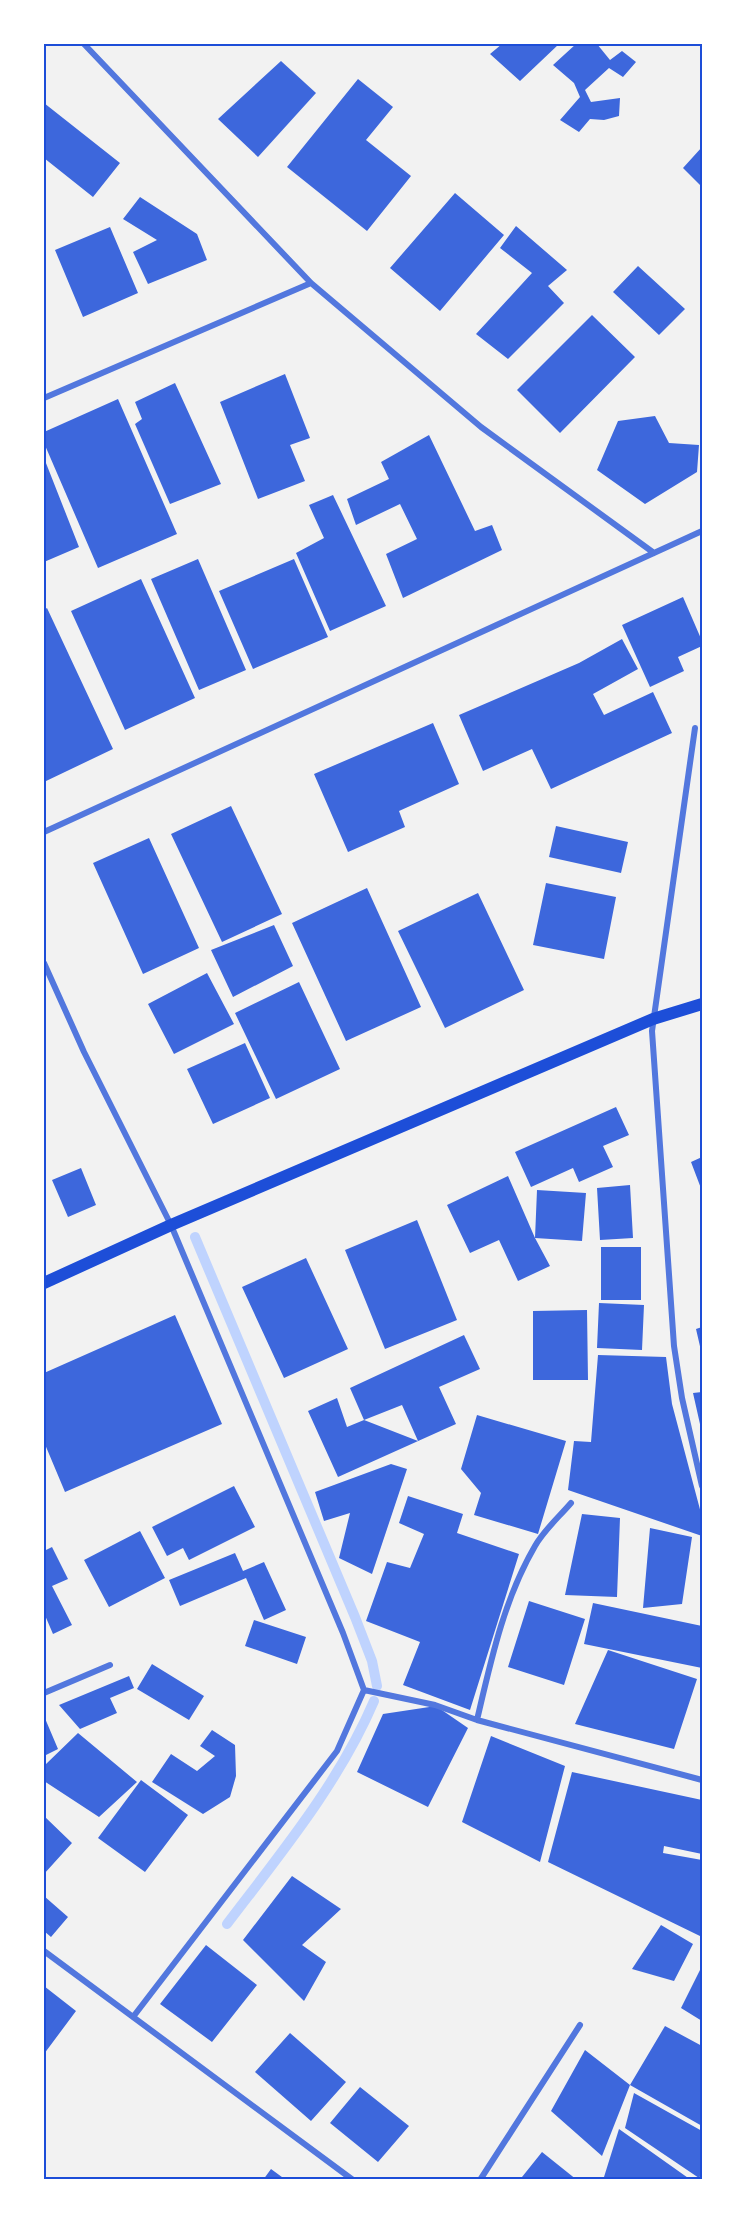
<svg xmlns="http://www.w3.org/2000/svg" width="746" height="2223" font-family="Barlow,sans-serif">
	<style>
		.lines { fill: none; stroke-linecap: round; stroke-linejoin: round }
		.stream { stroke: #bfd3fe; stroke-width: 10 }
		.building { fill: #3d67dc; fill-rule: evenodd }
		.minor { stroke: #5277de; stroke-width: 6 }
		.secondary { stroke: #1d4ed8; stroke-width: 12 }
		.neatline { fill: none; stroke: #1d4ed8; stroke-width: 2 }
	</style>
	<rect width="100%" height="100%" fill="#f2f2f2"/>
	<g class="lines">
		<path class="stream" d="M195,1237L355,1617L372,1661L377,1686
			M227,1924C281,1853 339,1783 374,1701"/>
	</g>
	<path class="building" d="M502,44H559L520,81L490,54Z
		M576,44H597L610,60L622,51L636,62L623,77L609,68L585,90L591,102L620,98L619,116L604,120L590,119L579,132L560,120L580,97L574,83L553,65Z
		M281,61L316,93L258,157L218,119Z
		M358,79L393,107L366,140L411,176L367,231L287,167Z
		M44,103L120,163L93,197L44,158Z
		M702,147V187L683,168Z
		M455,193L504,235L440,311L390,268Z
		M140,197L197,234L207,260L148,284L133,252L157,240L123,219Z
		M516,226L567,270L548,286L564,303L508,359L476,334L532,273L500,248Z
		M110,227L138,293L83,317L55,250Z
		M638,266L685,309L659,335L613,292Z
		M592,315L635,357L560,433L517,390Z
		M285,374L310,438L290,445L305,481L258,499L220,402Z
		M175,383L221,484L170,504L135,424L142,419L135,402Z
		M118,399L177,534L98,568L44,443V432Z
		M655,416L669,443L699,445L697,472L645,504L597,470L618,421Z
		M429,435L475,531L492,525L502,550L403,598L386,554L417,539L400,504L356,525L347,499L389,479L381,462Z
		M44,458L79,547L44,562Z
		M333,495L386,606L330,631L296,553L324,538L309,505Z
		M198,559L246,670L199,690L151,579Z
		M294,559L328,637L253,669L219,591Z
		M141,579L195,698L125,730L71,611Z
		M683,597L702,641V646L678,657L684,671L650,687L622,625Z
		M47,608L113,749L44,782V610Z
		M622,639L638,669L593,694L604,715L653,692L672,733L551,789L532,749L483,771L459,715L579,663Z
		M433,723L459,784L399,811L405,827L348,852L314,774Z
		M231,806L282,914L222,942L171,834Z
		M556,826L628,842L621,873L549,857Z
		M149,838L199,948L143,974L93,863Z
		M546,883L616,897L604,959L533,945Z
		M367,888L421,1007L346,1041L292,923Z
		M478,893L524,990L445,1028L398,931Z
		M274,925L293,966L233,997L211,950Z
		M207,973L234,1024L174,1054L148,1004Z
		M299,982L340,1069L276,1099L235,1013Z
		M245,1043L270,1098L213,1124L187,1069Z
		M616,1107L629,1135L603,1146L613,1167L579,1182L573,1168L531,1187L515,1152Z
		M702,1157V1191L691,1162Z
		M81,1168L96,1205L68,1217L52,1180Z
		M508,1176L535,1238L550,1266L518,1281L499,1240L470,1253L447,1205Z
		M630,1185L633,1238L600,1240L597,1188Z
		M537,1190L586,1193L582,1241L535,1238Z
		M417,1220L457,1320L385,1349L345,1250Z
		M601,1247H641V1300H601Z
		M306,1258L348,1349L284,1378L242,1287Z
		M599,1303L644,1305L642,1350L597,1348Z
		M587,1310L588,1380H533V1311Z
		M175,1315L222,1424L65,1492L44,1442V1373Z
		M702,1327V1355L696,1329Z
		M464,1335L480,1369L439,1387L456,1424L338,1477L308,1411L337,1398L347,1427L364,1420L350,1388ZM402,1405L418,1441L364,1420Z
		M598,1355L666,1357L672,1404L702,1517V1536L568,1490L574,1441L591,1442Z
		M702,1392V1433L693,1393Z
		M477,1415L566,1441L538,1534L474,1515L481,1493L461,1469Z
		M391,1464L407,1469L372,1574L339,1558L350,1513L324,1521L315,1492Z
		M234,1486L255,1527L189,1560L183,1548L167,1556L152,1527Z
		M408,1496L463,1514L457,1533L519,1554L470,1710L403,1685L420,1642L366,1621L387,1562L410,1568L424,1534L399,1523Z
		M582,1514L620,1518L617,1597L565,1595Z
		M650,1528L692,1537L682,1604L643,1608Z
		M140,1531L165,1578L109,1607L84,1560Z
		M52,1547L68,1579L52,1586L72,1625L53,1634L44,1613V1551Z
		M235,1553L243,1571L264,1562L286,1610L264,1620L246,1578L180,1606L169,1580Z
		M529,1601L585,1619L564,1685L508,1667Z
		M593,1603L702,1626V1668L584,1644Z
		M254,1620L306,1637L297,1664L245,1646Z
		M608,1650L697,1679L674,1749L575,1724Z
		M152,1664L204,1696L189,1720L137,1689Z
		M129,1676L134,1688L110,1698L117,1713L80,1729L59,1705Z
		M436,1706L468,1728L428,1807L357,1772L383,1714Z
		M44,1716L58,1749L44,1756Z
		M212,1730L235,1745L236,1776L230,1797L203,1814L152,1782L171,1754L197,1771L215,1756L200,1746Z
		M78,1733L137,1782L99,1817L44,1781V1766Z
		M491,1736L565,1766L540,1862L462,1822Z
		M572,1772L702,1800V1854L664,1846L663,1853L702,1860V1937L548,1862Z
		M141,1780L188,1815L145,1872L98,1838Z
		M44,1816L72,1843L44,1874Z
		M292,1876L341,1909L302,1945L326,1962L304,2001L243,1940Z
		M44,1896L68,1917L51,1937L44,1931Z
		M661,1925L693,1944L674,1981L632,1969Z
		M206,1945L257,1985L212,2042L160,2004Z
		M702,1966V2021L681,2008Z
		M44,1986L76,2011L44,2054Z
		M665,2026L702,2046V2126L630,2085Z
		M290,2033L346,2082L311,2121L255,2072Z
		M585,2050L630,2085L602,2156L551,2111Z
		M360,2087L409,2126L378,2162L330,2123Z
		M634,2093L702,2131V2173L699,2178L625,2128Z
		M619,2129L691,2180H607L604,2177Z
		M542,2152L577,2180H526L522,2177Z
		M271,2169L286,2180H263Z"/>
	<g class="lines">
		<path class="minor" d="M84,44L311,283L481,427L654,553
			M44,398L311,283
			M695,728L652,1031L674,1346L682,1398L702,1486
			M44,832L702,531
			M44,963L84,1052L171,1225L343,1633L364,1690L337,1751L133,2017
			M364,1690L435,1705L477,1720L702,1780
			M44,1693L110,1665
			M477,1720C491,1660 504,1599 535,1546C544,1530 559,1517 571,1503
			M44,1951L353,2180
			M480,2180L580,2025"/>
		<path class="secondary" d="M44,1283L171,1225L653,1019L702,1004"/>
	</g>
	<rect width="746" height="2223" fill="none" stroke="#ffffff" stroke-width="90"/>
	<rect x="45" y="45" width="656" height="2133" class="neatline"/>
</svg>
